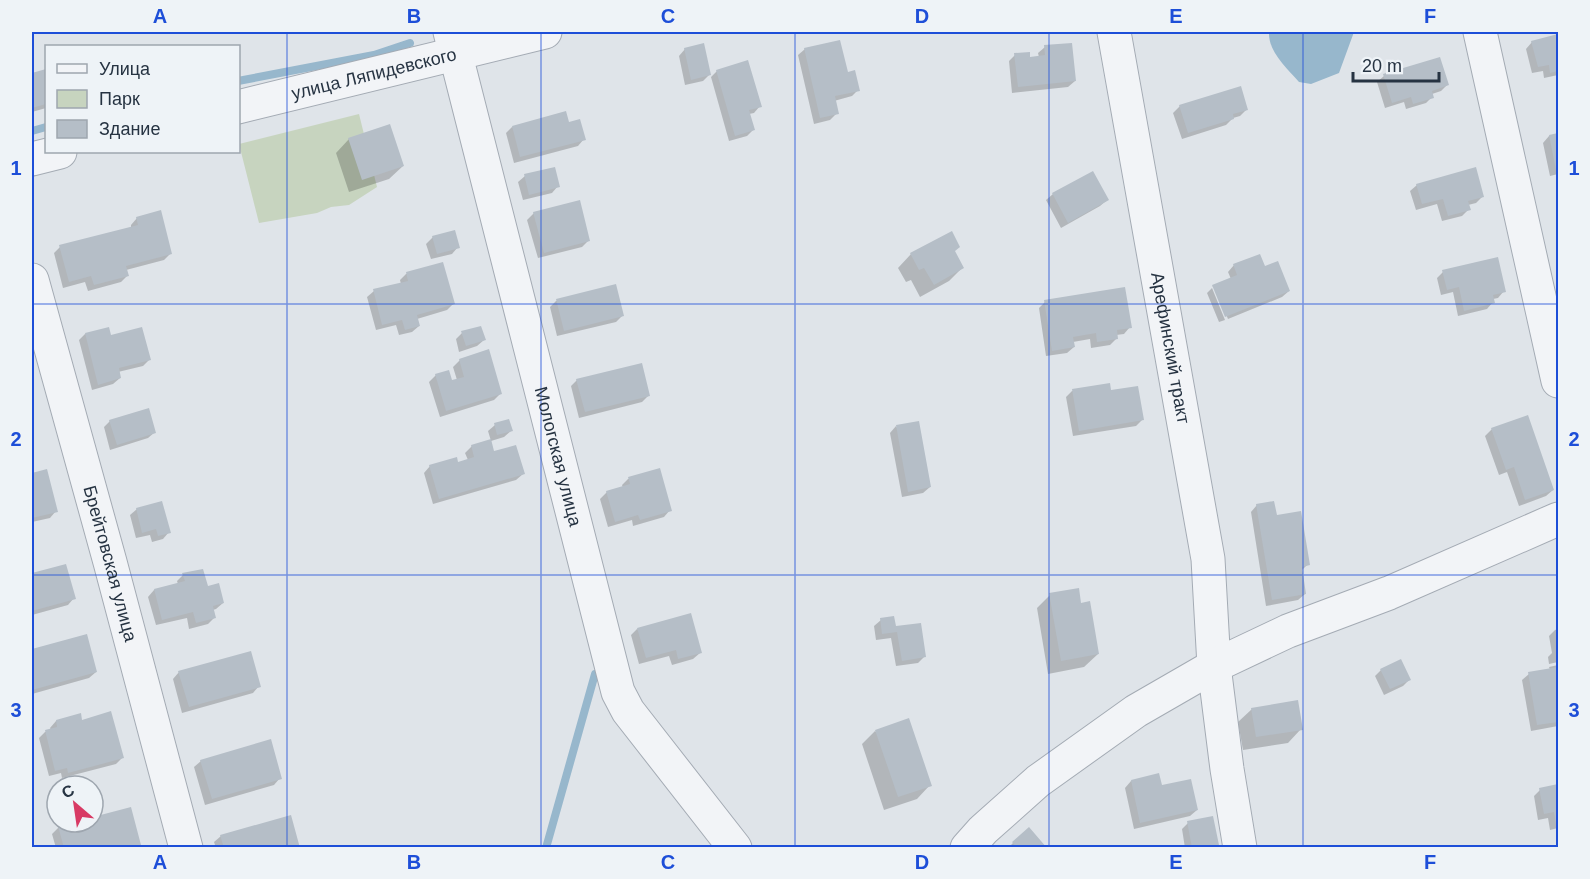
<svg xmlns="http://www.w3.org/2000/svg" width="1590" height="879" font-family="Arial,sans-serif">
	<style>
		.green { fill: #c7d4bf }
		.water { fill: #97b7cc }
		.shadow { fill: #0003 }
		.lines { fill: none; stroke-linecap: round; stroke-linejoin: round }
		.stream { stroke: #97b7cc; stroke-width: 8 }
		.building { fill: #b5bec7 }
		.minor-casing { stroke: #a4abb4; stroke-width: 35 }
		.minor { stroke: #f2f4f7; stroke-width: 33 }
		.grid { fill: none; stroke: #1d4ed8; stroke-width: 1.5; stroke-opacity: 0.55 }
		.labels { text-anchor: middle; stroke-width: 5; stroke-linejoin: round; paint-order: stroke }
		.street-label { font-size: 18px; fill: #263342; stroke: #eef3f7 }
		.neatline { fill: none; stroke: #1d4ed8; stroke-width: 2 }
		.grid-label { font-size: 20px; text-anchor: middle; font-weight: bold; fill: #1d4ed8 }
	</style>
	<rect width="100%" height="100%" fill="#dfe4e9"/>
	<path class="green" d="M359,114L377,187L349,205L331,207L317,213L259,223L239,144Z"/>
	<path class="water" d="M1269,32H1354L1339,73L1311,84L1299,82C1287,68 1268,52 1269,32Z"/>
	<path class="shadow" d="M1558,36V75L1544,78L1543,71L1532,73L1526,49L1532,42Z
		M1045,47L1075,81L1068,87L1012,93L1009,61L1015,55L1029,58L1039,57L1038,53Z
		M685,49L709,75L703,81L685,85L679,56Z
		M805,49L846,74L858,90L852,96L834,101L837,113L830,120L814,124L798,55Z
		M46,71V108L32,112V75Z
		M717,71L760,106L754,113L749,114L753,130L747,136L729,141L711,77Z
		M1384,76L1447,85L1441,91L1432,94V97L1426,103L1406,109L1404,102L1385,108L1377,82Z
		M1180,106L1247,109L1240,116L1233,118L1226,125L1182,139L1173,113Z
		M512,127L584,139L578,146L514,163L506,133Z
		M1558,134V174L1550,176L1543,143L1549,136Z
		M349,139L403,166L389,179L349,192L336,153Z
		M525,176L558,186L552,193L523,200L518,182Z
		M1417,185L1483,196L1476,203L1468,205L1469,209L1462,216L1442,221L1437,204L1416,210L1410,191Z
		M1053,194L1107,200L1100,206L1061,228L1046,200Z
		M534,213L589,240L582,247L538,258L527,220Z
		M137,218L170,254L164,260L126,270L127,276L121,282L88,291L85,282L63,288L54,253L60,247L131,228V225Z
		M433,237L458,247L452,254L431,259L426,244Z
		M954,252L962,268L949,281L920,297L911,280L906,282L898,268L911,254Z
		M442,263L454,303L447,310L417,319L419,326L412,332L399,335L396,325L376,330L367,297L374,291L401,284L400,280L406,274Z
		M1234,265L1264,268L1289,291L1282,297L1228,319L1215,287H1212L1231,279L1228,272Z
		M1443,272L1504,291L1498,298L1493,299V302L1487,309L1458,316L1453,292L1441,295L1437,278Z
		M615,286L623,315L616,322L557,336L550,307L556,301Z
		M1212,288L1225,320L1219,322L1207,293Z
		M1045,302L1130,327L1124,334L1116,335L1117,338L1110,345L1091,348L1090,339L1073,342L1074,347L1067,353L1046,356L1039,308Z
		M462,333L484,340L477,346L459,352L456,339Z
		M85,334L110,337L149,360L143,366L118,372L120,378L113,384L92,390L79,340Z
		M460,360L501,393L494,400L440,417L429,382L436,375L451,382L457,380L453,367Z
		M577,380L649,395L642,402L579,418L571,386Z
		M1109,385L1110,392L1143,419L1136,426L1073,436L1066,397L1072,391Z
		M110,421L155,432L148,438L110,450L104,427Z
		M495,425L511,431L504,437L491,441L488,431Z
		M896,426L930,487L923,493L902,497L890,433Z
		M1492,429L1553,490L1546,496L1519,506L1507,472L1499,475L1485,436Z
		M472,446L523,474L516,480L433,504L424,473L430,466L457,463L468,460L465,453Z
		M659,470L670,510L664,517L633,526L632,520L608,527L600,499L607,492L623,488L622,485L628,479Z
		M46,471L56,511L50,518L32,522V474Z
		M1257,505L1276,517L1308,564L1301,571L1305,594L1298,600L1266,606L1251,512Z
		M137,509L169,532L163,539L152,542L150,535L136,538L130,515Z
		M65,565L74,598L68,605L32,615V575Z
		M183,575L207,588L223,603L216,609L213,610L215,617L208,624L189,629L187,618L156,625L148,597L154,590L178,584L177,581Z
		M1050,595L1080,605L1098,654L1084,667L1048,674L1037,608Z
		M881,620L895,628L924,657L918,663L896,666L891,638L876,640L874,626Z
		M637,629L700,653L693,659L672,665L669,656L639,664L631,635Z
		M1558,629V662L1549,664L1548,657L1552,653L1549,636L1555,630Z
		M86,636L96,672L89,678L32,694V651Z
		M1558,665V726L1531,731L1522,680L1529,674L1550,670L1549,667Z
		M1381,670L1409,680L1403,686L1384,695L1375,676Z
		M179,672L259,686L253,693L182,713L173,679Z
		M1252,709L1301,729L1288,743L1243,750L1238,722Z
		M56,721L81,722L122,758L116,764L62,778L61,773L49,776L39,738L45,732L51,730L50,728Z
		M875,731L930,785L917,799L884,810L862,744Z
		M201,761L280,778L274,785L205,805L194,767Z
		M1131,781L1161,787L1197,810L1190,816L1134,829L1125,788Z
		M1558,786V828L1550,830L1548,818L1538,820L1534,796L1540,790Z
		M93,818L139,845L137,848H56L52,834L59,827L79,822H93Z
		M1188,823L1217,844L1214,848H1185L1182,829Z
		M221,836L299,848H216L214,842Z
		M1013,843L1045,848H1008Z"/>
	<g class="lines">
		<path class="stream" d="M238,81L374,55L410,43
			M32,131L46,127
			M546,848L595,674"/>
	</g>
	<path class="building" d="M1558,34V71L1550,73L1549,65L1538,67L1531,41Z
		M840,40L848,72L855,70L860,91L835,96L839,114L820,118L804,48Z
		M704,43L711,75L691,80L684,48Z
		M1072,43L1076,81L1018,87L1014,53L1030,52V57L1045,55L1044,45Z
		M1440,57L1449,85L1432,91L1434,98L1413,104L1411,97L1392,103L1383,74Z
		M748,60L762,107L749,110L755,130L735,136L716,70Z
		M46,69V104L32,108V73Z
		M1241,86L1248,110L1233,114L1234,119L1188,133L1179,105Z
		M566,111L569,122L580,119L586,140L520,157L512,126Z
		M390,124L404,166L362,180L348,138Z
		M1558,133V169L1556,170L1549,135Z
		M555,167L560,187L529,195L524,174Z
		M1476,167L1484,197L1468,201L1471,210L1448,216L1443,199L1422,204L1416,184Z
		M1093,171L1109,200L1068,223L1052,193Z
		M580,200L590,241L544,253L533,212Z
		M161,210L172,254L126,266L129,276L94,285L91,276L69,282L59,245L138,225L136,217Z
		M455,230L460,248L437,254L432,236Z
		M952,231L960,247L955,251L964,268L934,285L924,268L919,270L910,253Z
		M1260,254L1265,266L1278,261L1290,291L1225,317L1212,285L1237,275L1233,264Z
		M1498,257L1506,292L1493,295L1495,303L1464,311L1459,287L1447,290L1442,270Z
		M443,262L455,304L417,315L420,326L405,330L402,320L382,325L373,289L408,281L406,272Z
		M616,284L624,316L564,331L556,299Z
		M1125,287L1132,328L1117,330L1118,339L1097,342L1096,333L1073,337L1075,347L1052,351L1044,300Z
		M481,326L486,340L466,346L461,331Z
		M109,327L111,335L142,327L151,360L119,368L121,378L98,385L85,333Z
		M489,349L502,394L446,411L435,374L449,370L452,380L464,377L459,359Z
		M642,363L650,396L585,412L576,379Z
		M1110,383L1111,390L1138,386L1144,420L1079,431L1072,389Z
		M149,408L156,433L117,445L109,420Z
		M1528,415L1554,490L1525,500L1514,467L1506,470L1491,428Z
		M509,419L513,431L497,435L494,423Z
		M919,421L931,487L908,492L896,425Z
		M491,439L494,451L516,445L525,474L439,499L429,465L457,457L458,462L474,457L471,445Z
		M660,468L672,511L640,520L638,515L615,522L606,491L630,484L628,477Z
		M47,469L58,512L32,518V473Z
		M162,501L171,533L158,536L156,529L142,533L136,508Z
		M1274,501L1277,515L1301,511L1310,565L1302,567L1306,594L1272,600L1256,504Z
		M66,564L76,599L32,611V573Z
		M203,569L208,586L219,583L224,603L213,606L216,618L196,623L193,612L162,620L154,589L185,581L182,573Z
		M1079,588L1081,603L1090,601L1099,654L1061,661L1049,593Z
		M691,613L702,653L678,659L676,650L646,658L637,628Z
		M894,616L896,626L921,623L926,657L902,661L897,632L882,634L880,618Z
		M87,634L97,672L32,690V649Z
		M251,651L261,687L189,707L178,671Z
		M1401,659L1411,680L1390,689L1380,669Z
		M1558,667V722L1537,725L1528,672Z
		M1298,700L1303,730L1256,737L1251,708Z
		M111,711L124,758L68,773L67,768L55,771L45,730L57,727L56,720L81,713L82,720Z
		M909,718L932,786L898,797L875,730Z
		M271,739L282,779L212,799L200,760Z
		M1159,773L1162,785L1191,779L1198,810L1140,823L1131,780Z
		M1558,784V824H1556L1554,812L1544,814L1539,788Z
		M131,807L141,845L133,848H64L58,826L73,822H93V817Z
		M291,815L300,848H224L220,835Z
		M1213,816L1219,845L1205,848H1192L1187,821Z
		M1029,827L1047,848H1017L1012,842Z"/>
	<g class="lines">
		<defs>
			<g id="minor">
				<path id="s1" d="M450,32L618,692L628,711L735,848"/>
				<path id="s2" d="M1114,32L1208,559L1214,666L1227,769L1240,848"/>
				<path d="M1480,32L1558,381"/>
				<path id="s3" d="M238,107L545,32"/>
				<path d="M32,159L60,152"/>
				<path id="s4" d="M32,280L110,562L186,848"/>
				<path d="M967,848L983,830L1038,781L1136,711L1214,666L1288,631L1389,593L1558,519"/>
			</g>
		</defs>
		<use href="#minor" class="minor-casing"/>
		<use href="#minor" class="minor"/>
	</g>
	<path class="grid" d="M287,32V848M541,32V848M795,32V848M1049,32V848M1303,32V848M32,304H1558M32,575H1558"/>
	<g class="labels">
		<g class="street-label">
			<text dy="6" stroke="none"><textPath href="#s3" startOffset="140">улица Ляпидевского</textPath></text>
			<text dy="6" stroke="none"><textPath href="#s2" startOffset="321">Арефинский тракт</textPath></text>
			<text dy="6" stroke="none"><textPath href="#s1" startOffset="438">Мологская улица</textPath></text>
			<text dy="6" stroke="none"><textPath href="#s4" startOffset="294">Брейтовская улица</textPath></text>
		</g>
	</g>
	<rect width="1590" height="879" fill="none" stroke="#eef3f7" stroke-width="66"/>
	<rect x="45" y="45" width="195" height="108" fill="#eef3f7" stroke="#9ea6af" stroke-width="1.5"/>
	<rect x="57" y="64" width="30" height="9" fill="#f2f4f7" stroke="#9ea6af" stroke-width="1.5"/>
	<text x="99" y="75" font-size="18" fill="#263342">Улица</text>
	<rect x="57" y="90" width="30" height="18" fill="#c7d4bf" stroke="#9ea6af" stroke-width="1.5"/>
	<text x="99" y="105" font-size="18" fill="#263342">Парк</text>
	<rect x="57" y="120" width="30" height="18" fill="#b5bec7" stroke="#9ea6af" stroke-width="1.5"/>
	<text x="99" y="135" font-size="18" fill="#263342">Здание</text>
	<g transform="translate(75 804) rotate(331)"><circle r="28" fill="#eef3f7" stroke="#9ea6af" stroke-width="1.5"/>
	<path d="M0-4.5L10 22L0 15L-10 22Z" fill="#d83a64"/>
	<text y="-9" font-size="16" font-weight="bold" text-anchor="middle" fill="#263342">С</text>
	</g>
	<path d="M1353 72v9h86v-9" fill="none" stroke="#263342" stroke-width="3"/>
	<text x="1362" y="72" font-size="18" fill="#263342" stroke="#eef3f7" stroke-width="4.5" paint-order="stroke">20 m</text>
	<rect x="33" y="33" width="1524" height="813" class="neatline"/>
	<g class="grid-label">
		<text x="160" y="23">A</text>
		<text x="414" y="23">B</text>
		<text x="668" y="23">C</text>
		<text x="922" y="23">D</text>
		<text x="1176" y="23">E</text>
		<text x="1430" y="23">F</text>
		<text x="16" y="175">1</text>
		<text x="1574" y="175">1</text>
		<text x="16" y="446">2</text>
		<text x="1574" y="446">2</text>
		<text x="16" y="717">3</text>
		<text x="1574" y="717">3</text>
		<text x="160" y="869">A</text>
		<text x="414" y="869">B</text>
		<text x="668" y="869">C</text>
		<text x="922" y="869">D</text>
		<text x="1176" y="869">E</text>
		<text x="1430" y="869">F</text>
	</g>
</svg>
